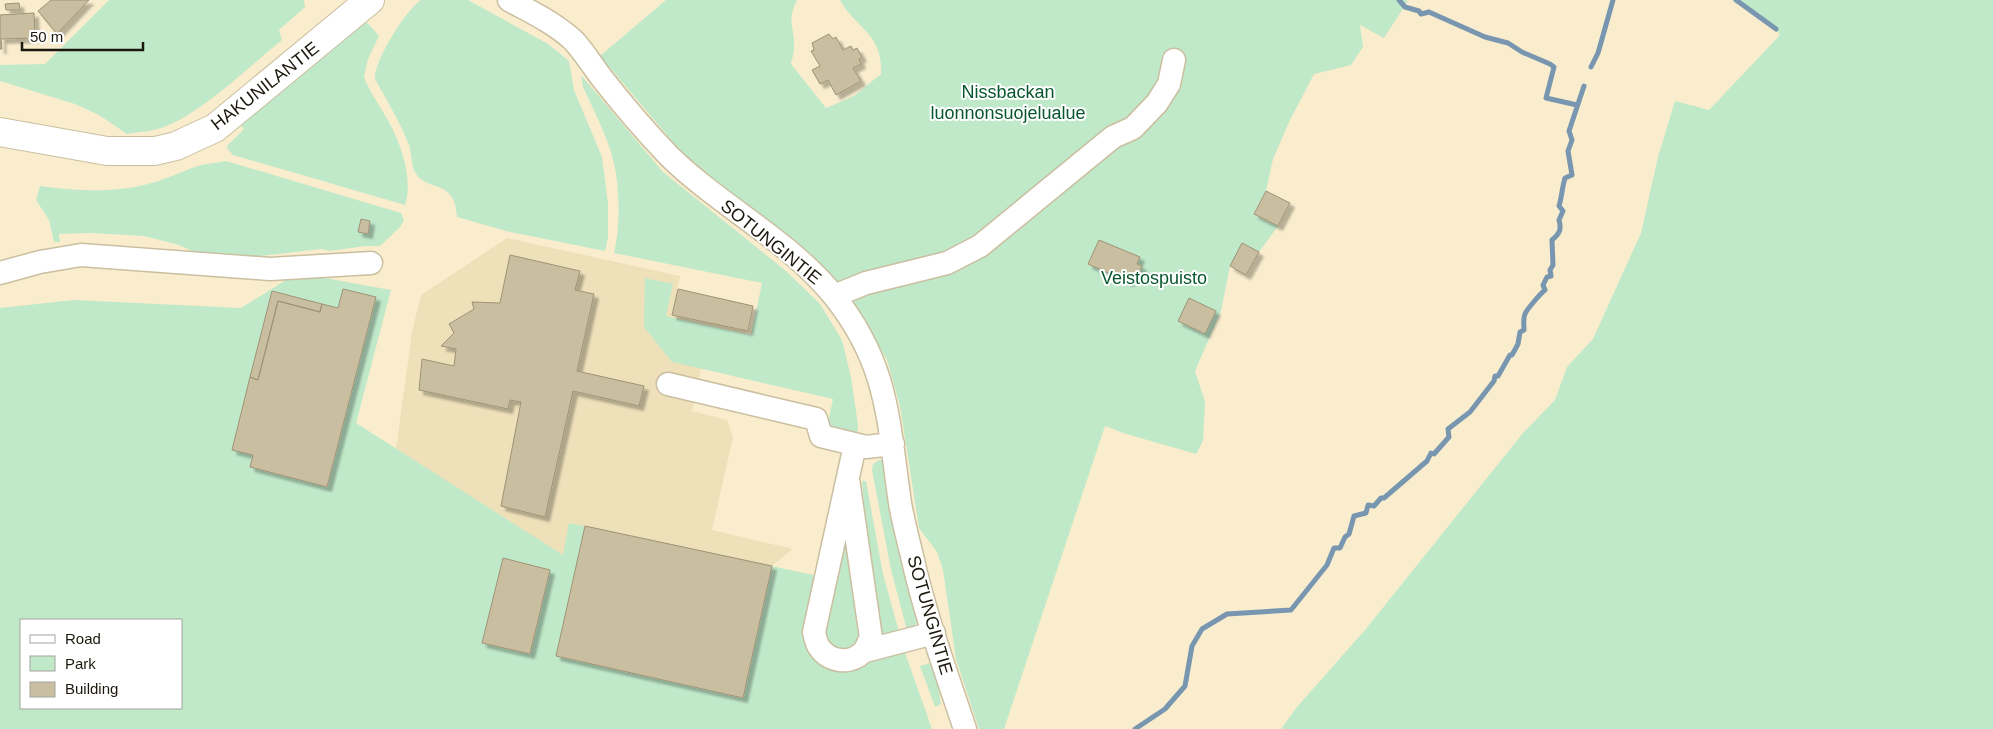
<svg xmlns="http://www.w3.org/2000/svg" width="1993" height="729" font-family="Arial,sans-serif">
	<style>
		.built { fill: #eee0b9 }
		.green { fill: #c0e9ca; fill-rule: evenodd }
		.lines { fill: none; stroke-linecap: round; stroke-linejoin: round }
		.stream { stroke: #7896b0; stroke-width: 5 }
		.building { fill: #c9be9f; stroke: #9e9376; filter: url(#shadow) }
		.minor-casing { stroke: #cabfa0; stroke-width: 25 }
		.major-casing { stroke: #cabfa0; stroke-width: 30 }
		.minor { stroke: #fff; stroke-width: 22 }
		.major { stroke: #fff; stroke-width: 28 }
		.labels { text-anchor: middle; stroke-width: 4; stroke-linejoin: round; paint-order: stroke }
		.street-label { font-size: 18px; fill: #1c180d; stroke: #fff }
		.park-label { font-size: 18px; fill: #08572c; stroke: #fff }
	</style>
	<defs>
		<filter id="shadow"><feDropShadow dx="4.5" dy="4.5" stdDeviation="1" flood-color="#0004"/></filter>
	</defs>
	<rect width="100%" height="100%" fill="#f9edcd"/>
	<path class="built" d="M507,238L680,276L672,315L748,331L701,369L692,411L727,420L733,437L712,530L793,549L772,566L743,697L377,589L412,332L421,295Z"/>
	<path class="green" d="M109,0H304L305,7L279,30L282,40C250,66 199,116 161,128C150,132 138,132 127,134L99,115L75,104L0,81V65L45,64Z
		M421,0H468L548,44L569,61L574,90L602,157L608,204V238L605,251L506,231L457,217C455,177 426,193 415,172C411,164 412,154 409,145C400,122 387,101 375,79C374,60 406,10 421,0Z
		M666,0H797C786,22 795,28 794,48C794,53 792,59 791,64L826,108L854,96L881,74C883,33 856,29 840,0H1405L1408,1L1384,38L1360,25L1363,47L1351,65L1314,74L1290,120L1273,159L1266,191L1254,213L1278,226L1259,252L1242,244L1230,266L1221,311L1195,371L1205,402L1203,441L1196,454L1123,433L1105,426L1004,729H979L956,659L943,570L937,552L919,528L900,406L887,360L864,320L839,283L793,239L689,161L600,56Z
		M1736,0H1993V729H1281L1297,707L1365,630L1523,433L1555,400L1567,367L1593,339L1641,233L1658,157L1675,101L1709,110L1780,35L1776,29Z
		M363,18L379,36L368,59L364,77C369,91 379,104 386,117C400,140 414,179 405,205L233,155L227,148L228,145L244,129L239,124Z
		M581,75L663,172L786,271L820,304L842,340L851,377L858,425V430L856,433L827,427L833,399L672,362L644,327L645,278L673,284L666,316L751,335L762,283L614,253C621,224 620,180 611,152C604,130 593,109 583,87Z
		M226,161L401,213L404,220L400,227L380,246H365L330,251L321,249L261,256L208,258L179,245L144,236L91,233L59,234L60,242H54L49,220L36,200L40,186C76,191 113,193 148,184C163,180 177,174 192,168C202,164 215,163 226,161Z
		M297,273L391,290L356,423L563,555L569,523L832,579L847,535L869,570L862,481H866L883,574L904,650L932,729H0V308L74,300L241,308ZM21,620H181V708H21Z
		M879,460H885L921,617L914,627L907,630L891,570L872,470L873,464Z
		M934,662L941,704L935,707L920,666Z"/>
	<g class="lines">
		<path class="stream" d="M1399,0L1405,7L1419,11L1421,14L1429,12L1485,37L1508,43L1522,52L1550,64L1554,67L1546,98L1577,105
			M1736,0L1776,29
			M1591,67L1598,53L1613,0
			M1135,729L1165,709L1185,686L1192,646L1202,629L1227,614L1291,610L1327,565L1334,548H1340L1345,537L1349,534L1354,516L1366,513L1368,505L1374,506L1381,498H1384L1427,461L1431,453L1434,454L1449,437L1448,429L1470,412L1494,381L1495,376H1498L1510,355H1512L1518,344L1520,332L1524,330C1524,326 1523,318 1525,314C1527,309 1541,293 1545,290L1543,285L1547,277L1551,276L1550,270L1553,265L1552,240C1559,234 1562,230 1559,220L1563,211L1559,206C1562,196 1562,188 1565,178L1572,175L1568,151L1572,140L1569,131L1584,86"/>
	</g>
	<path class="building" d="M51,0H89L57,34L38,11Z
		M19,3L20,10H6L5,4Z
		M34,13L35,38L1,39L2,49H0V15Z
		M829,34L833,39L836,37L843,50L851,46L853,50L857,48L862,57L859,59L861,64L853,68L861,81L836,95L828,80L820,84L812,70L820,66L811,51L814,50L812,43Z
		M1266,191L1290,203L1278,226L1254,214Z
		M361,219L370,221L368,234L358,232Z
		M1099,240L1140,257L1137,264L1142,266L1137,277L1132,275L1129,282L1088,264Z
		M1242,243L1259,252L1246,275L1230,266Z
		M510,255L580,271L575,290L594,294L577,371L644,386L639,406L573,391L545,517L501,506L521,402L510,400L508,409L419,390L422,359L454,366L456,349L441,346L454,333L449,324L474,309L472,302L500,303Z
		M343,289L376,297L327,487L250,467L253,455L232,450L250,377L258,380L278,301L320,312L322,304L338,308Z
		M678,289L753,306L748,331L672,315Z
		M272,291L322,304L320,312L278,301L258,380L250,377Z
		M1189,298L1216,311L1205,334L1178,321Z
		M585,526L772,566L743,698L556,656Z
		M503,558L550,570L530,654L482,643Z"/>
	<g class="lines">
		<defs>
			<path id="minor" d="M509,0C531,12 555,23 574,41C584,52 592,65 601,77C622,104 645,131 669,156C720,206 790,241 834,296C889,365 888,421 900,503C903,521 908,539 912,556C925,615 946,672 965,729
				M0,273L40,262L81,255L270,269L371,263
				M834,296L866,283L947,263L980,246L1113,137L1133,128L1157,103L1169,84L1174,60
				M668,384L816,419L821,436L866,447L893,444
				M848,479L871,638C868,642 867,648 863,652C850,665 829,662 819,647C816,643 815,636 814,632L855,445
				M865,651L934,633"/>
			<path id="major" d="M0,132L107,151H155L176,146L215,128L370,0"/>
		</defs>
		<use href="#minor" class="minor-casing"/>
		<use href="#major" class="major-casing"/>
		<use href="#minor" class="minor"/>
		<use href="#major" class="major"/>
	</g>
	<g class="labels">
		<g class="street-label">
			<text transform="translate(265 86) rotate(-38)" y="6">HAKUNILANTIE</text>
			<text transform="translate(771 242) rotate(39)" y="6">SOTUNGINTIE</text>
			<text transform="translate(930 615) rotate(74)" y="6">SOTUNGINTIE</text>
		</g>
		<g class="park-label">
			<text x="1008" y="98">Nissbackan<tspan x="1008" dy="21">luonnonsuojelualue</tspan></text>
			<text x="1154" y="284">Veistospuisto</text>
		</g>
	</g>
	<rect x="20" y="619" width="162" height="90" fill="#ffffff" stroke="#a4a39e"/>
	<rect x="30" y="635" width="25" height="8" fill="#ffffff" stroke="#a4a39e"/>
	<text x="65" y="644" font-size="15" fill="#1c180d">Road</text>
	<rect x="30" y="656" width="25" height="15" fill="#c0e9ca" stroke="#a4a39e"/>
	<text x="65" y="669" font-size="15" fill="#1c180d">Park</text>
	<rect x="30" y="682" width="25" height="15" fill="#c9be9f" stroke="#a4a39e"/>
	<text x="65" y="694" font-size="15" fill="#1c180d">Building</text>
	<path d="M22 42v8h121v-8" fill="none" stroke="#1c180d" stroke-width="2.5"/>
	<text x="30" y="42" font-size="15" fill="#1c180d" stroke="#ffffff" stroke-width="4" paint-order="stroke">50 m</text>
</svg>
